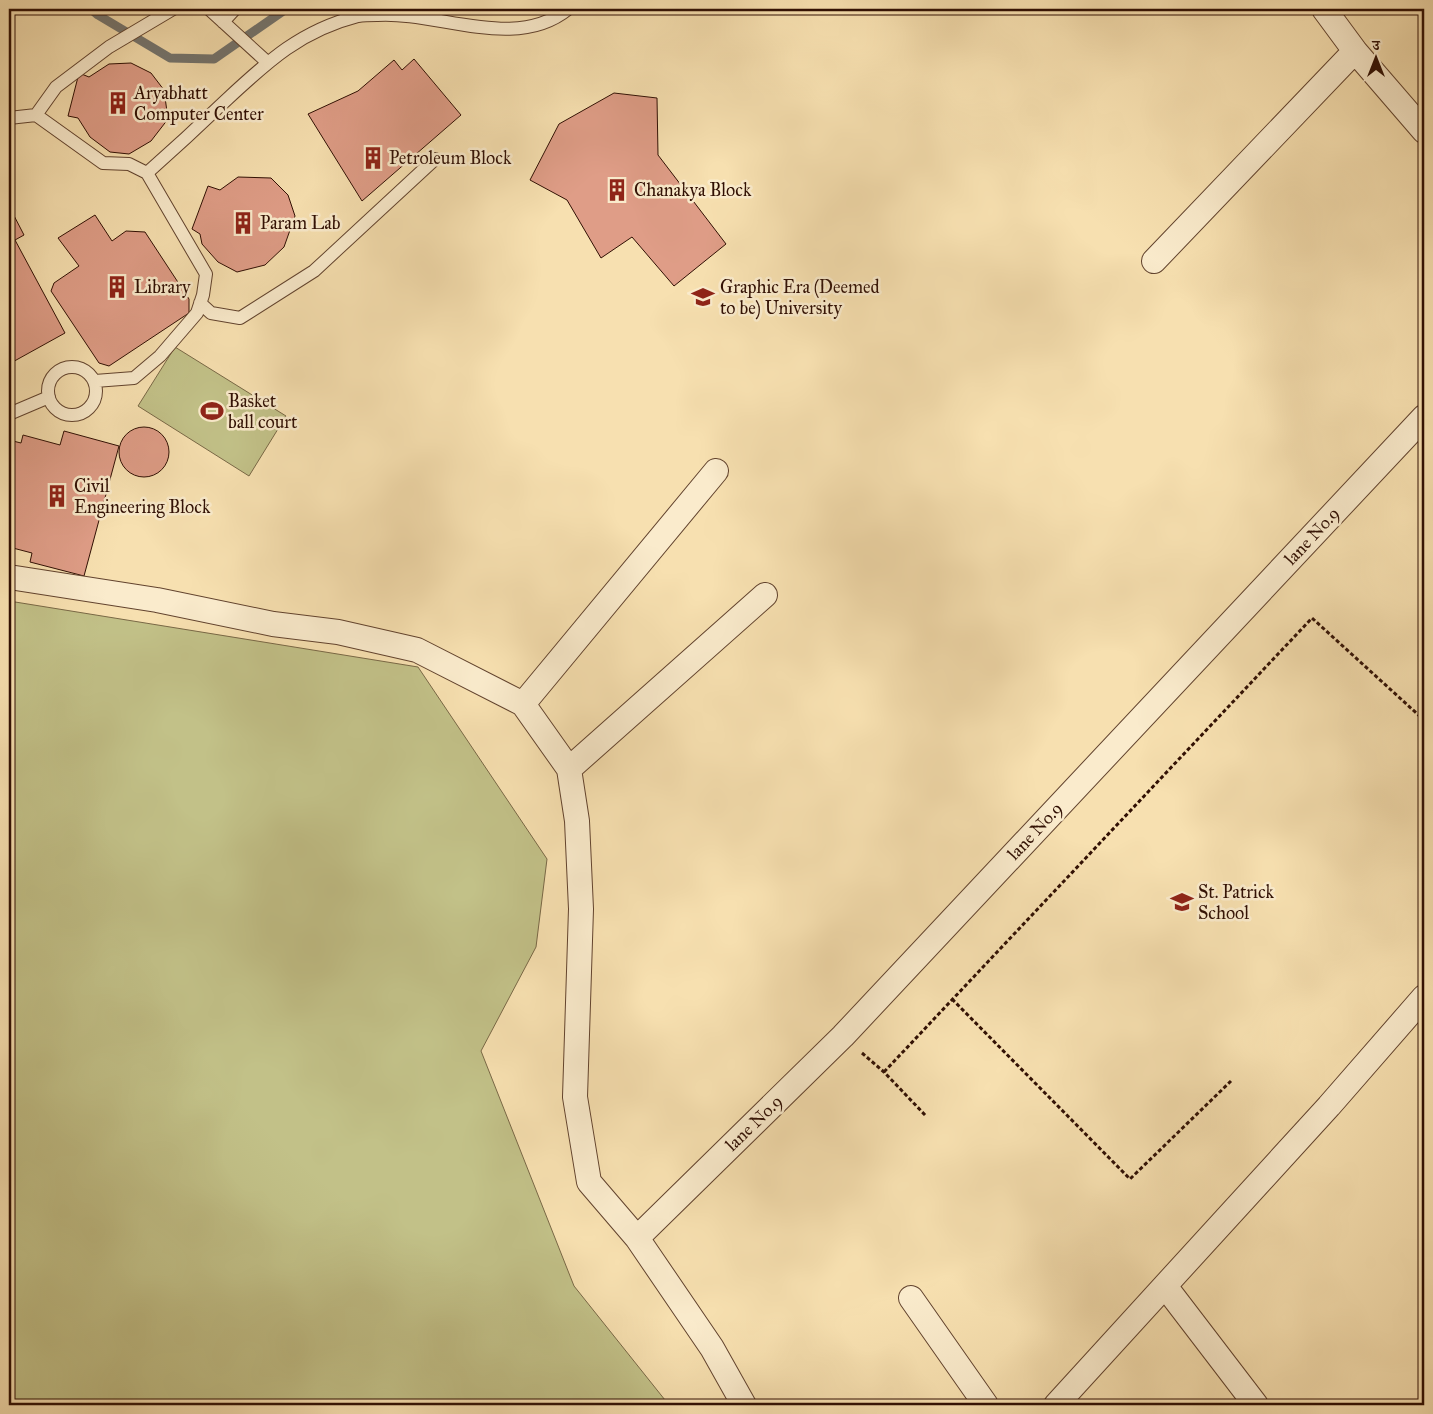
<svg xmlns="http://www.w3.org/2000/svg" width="1433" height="1414" font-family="'IM FELL Great Primer','Noto Serif Devanagari',serif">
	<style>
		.green { fill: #c2c188; stroke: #796846 }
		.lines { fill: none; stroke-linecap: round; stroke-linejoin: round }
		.stream { stroke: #757670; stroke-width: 9 }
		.building { fill: #df9d87; stroke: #300f03 }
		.service-casing { stroke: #62432e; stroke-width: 14 }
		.minor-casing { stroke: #62432e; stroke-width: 26 }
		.path { stroke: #300f03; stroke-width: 3; stroke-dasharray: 4 2.5; stroke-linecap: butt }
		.service { stroke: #faebcc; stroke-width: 12 }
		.minor { stroke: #faebcc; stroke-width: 24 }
		.labels { text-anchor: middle; stroke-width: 5; stroke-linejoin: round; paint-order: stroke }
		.poi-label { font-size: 18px; fill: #300f03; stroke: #faebcc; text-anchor: start }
		.street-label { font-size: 18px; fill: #300f03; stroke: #faebcc }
	</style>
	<rect width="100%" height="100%" fill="#f7e0b0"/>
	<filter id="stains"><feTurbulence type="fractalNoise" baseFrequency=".004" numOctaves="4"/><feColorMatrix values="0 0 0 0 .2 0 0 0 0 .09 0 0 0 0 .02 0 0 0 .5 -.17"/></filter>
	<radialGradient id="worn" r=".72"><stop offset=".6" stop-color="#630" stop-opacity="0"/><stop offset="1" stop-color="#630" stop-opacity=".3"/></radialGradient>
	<path class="green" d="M175,347L286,416L249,476L138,406Z
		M9,601L418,667L547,859L536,947L481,1051L574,1286L669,1405H9Z"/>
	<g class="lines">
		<path class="stream" d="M91,9L98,15L170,58L214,59L286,9"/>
	</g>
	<path class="building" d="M414,59L461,115L362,201L308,114L358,91L394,60L402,70Z
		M131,63L151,73L164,90L168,119L151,141L129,154L110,152L90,137L78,118L68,116L79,73L89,77L109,64Z
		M614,93L657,98L658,155L726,244L674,286L632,237L601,258L567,200L530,180L559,124Z
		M238,177L271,178L288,195L295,216L284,247L265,265L237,272L218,262L202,244L200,234L192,229L208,186L220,190Z
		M9,206L24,235L15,240L65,333L9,364Z
		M95,215L112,241L126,231L145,232L189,299V313L109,366L99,363L51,291L54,283L79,266L58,238Z
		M119 452a25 25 0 1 1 50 0a25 25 0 1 1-50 0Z
		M64,431L119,446L84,576L30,562L32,553L9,547V440L21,443L23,435L60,445Z"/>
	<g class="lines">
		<defs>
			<path id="service" d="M209,9L267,62
				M223,22L235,9
				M36,115L56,87L109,47L173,9
				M9,118L36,115L103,163L129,164L147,173L206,274L203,295L197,313L160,356L134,378L95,381
				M147,173C173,150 198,127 223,103C266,63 299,31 358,16C364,15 371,15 377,15C438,11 515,52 568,9
				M200,303L211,313L240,318L314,271L435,159
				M48 391a24 24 0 1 1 48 0a24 24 0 1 1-48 0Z
				M9,414L49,397"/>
			<path id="minor" d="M1324,9L1355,51L1424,131
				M1154,261L1355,51
				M9,577L157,600L273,624L338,632L417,650L523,704L569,769L577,821L581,909L575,1097L589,1182L637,1238L712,1348L744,1405
				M523,704L716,471
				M569,769L765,595
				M637,1238L843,1036L1424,417
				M1165,1286L1256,1405
				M911,1298L986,1405
				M1056,1405L1329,1106L1424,997"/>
		</defs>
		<use href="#service" class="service-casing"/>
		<use href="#minor" class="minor-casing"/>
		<path class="path" d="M952,999L1130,1179L1231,1081
			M862,1053L884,1072L926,1116
			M884,1072L1312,618L1424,720"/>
		<use href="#service" class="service"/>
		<use href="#minor" class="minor"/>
	</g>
	<defs>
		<symbol id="building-bare" viewBox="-9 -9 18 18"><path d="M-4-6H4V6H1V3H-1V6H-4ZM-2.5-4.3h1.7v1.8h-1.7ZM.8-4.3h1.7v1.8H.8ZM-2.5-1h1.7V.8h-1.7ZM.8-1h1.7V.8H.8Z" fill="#8f2418" stroke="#faebcc" stroke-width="2.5" paint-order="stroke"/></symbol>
		<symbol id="university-bare" viewBox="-9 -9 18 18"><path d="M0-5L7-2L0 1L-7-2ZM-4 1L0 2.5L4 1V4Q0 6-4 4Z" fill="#8f2418" stroke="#faebcc" stroke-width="2.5" paint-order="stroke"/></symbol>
		<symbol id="stadium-bare" viewBox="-9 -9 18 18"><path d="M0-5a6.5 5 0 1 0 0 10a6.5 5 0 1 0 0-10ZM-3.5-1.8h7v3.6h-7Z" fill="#8f2418" stroke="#faebcc" stroke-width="2.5" paint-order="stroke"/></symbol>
		<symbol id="school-bare" viewBox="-9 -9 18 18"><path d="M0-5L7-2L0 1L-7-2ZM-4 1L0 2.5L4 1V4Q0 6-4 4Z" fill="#8f2418" stroke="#faebcc" stroke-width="2.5" paint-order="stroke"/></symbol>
	</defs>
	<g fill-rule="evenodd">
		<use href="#building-bare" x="102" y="87" width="32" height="32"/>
		<use href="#building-bare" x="357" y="142" width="32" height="32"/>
		<use href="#building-bare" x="601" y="174" width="32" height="32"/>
		<use href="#building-bare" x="227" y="207" width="32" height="32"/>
		<use href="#building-bare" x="101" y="271" width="32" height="32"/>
		<use href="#university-bare" x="687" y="281" width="32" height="32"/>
		<use href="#stadium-bare" x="196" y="395" width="32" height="32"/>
		<use href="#building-bare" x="41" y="480" width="32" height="32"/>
		<use href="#school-bare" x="1166" y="886" width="32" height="32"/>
	</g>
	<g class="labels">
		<g class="poi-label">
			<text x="134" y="99">Aryabhatt<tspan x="134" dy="21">Computer Center</tspan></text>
			<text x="389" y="164">Petroleum Block</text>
			<text x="634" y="196">Chanakya Block</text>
			<text x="260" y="229">Param Lab</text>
			<text x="134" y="293">Library</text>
			<text x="720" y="293">Graphic Era (Deemed<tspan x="720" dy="21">to be) University</tspan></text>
			<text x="228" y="407">Basket<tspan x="228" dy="21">ball court</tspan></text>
			<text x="74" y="492">Civil<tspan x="74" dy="21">Engineering Block</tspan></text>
			<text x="1198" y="898">St. Patrick<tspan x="1198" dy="21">School</tspan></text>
		</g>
		<g class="street-label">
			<text transform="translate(1312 536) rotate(-47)" y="6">lane No.9</text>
			<text transform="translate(1035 831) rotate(-47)" y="6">lane No.9</text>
			<text transform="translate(754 1123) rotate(-44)" y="6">lane No.9</text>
		</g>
	</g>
	<rect width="1433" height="1414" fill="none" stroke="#f7e0b0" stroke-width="30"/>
	<rect x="10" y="10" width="1413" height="1394" fill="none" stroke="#300f03" stroke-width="2.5"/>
	<rect x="15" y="15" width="1403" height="1384" fill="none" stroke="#300f03"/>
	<g transform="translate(1376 58)" stroke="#faebcc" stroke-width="4" paint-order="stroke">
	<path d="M0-4L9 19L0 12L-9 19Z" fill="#300f03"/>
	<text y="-8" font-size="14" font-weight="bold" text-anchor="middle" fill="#300f03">उ</text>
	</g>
	<rect width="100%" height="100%" filter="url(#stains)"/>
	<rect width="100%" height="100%" fill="url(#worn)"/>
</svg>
